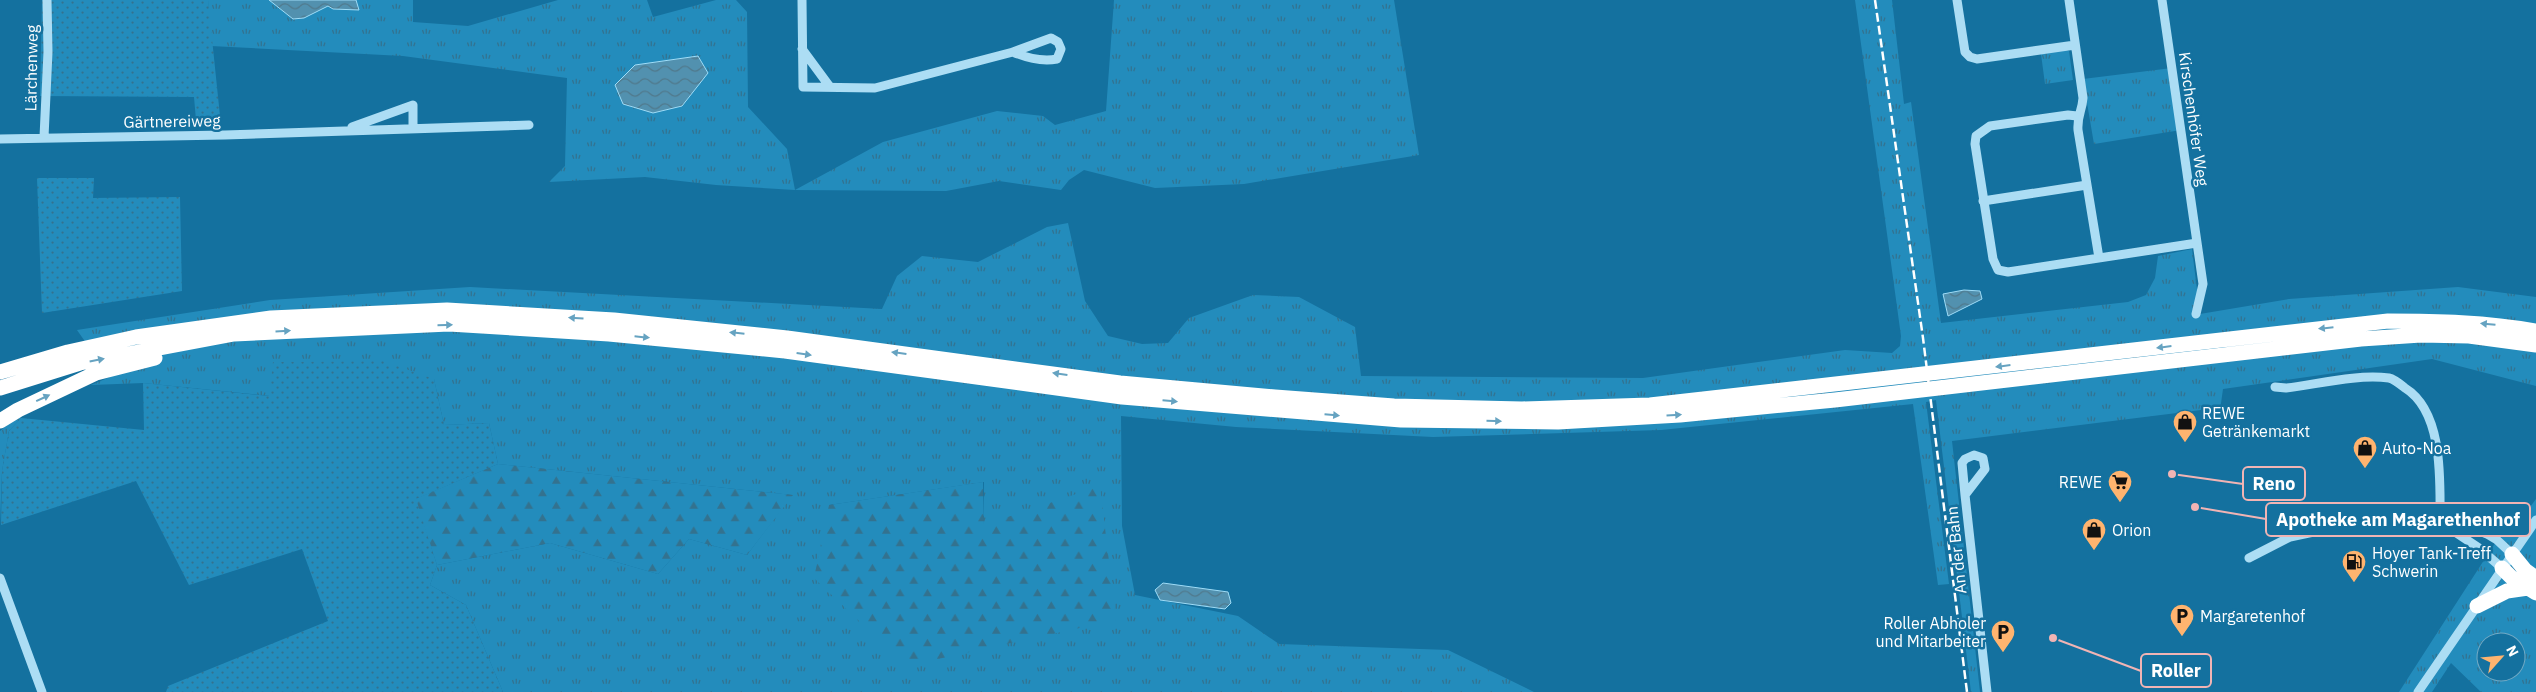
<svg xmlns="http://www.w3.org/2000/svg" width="2536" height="692" font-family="'IBM Plex Sans',sans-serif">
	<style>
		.grass { fill: url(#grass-tufts); fill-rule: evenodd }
		.forest { fill: url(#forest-firs) }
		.garden { fill: url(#garden-dots) }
		.water { fill: url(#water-waves); stroke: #9edcf7 }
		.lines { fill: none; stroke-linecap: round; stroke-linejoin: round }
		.minor { stroke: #acddf4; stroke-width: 9 }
		.highway { stroke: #fff; stroke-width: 15 }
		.rail { stroke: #fff; stroke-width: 2.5; stroke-dasharray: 9 4; stroke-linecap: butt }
		.oneway { fill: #66a3c1 }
		.labels { text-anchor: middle; stroke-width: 5; stroke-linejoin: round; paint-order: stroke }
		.street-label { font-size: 16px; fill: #fff; stroke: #14719f }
		.poi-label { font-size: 16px; fill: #fff; stroke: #14719f; text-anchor: start }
		.leader { fill: none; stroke: #f1b4b4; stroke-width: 2 }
		.callout-dot { fill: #f1b4b4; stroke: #14719f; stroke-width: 2 }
		.callout { fill: #14719f; stroke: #f1b4b4; stroke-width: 2 }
		.callout-label { font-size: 18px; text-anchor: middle; font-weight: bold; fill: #fff }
	</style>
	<defs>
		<pattern id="grass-tufts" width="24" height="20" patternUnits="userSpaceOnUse" patternTransform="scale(1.25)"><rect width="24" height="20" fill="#238cbc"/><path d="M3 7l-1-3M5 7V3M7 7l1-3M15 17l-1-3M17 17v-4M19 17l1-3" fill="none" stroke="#33728f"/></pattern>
		<pattern id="forest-firs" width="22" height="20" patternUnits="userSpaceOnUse" patternTransform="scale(1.25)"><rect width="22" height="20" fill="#238cbc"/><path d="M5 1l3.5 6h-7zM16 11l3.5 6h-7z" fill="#33728f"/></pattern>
		<pattern id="garden-dots" width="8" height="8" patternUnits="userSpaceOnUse" patternTransform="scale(1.25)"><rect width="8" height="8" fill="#238cbc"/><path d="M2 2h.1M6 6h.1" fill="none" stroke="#33728f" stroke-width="1.8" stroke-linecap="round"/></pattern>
		<pattern id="water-waves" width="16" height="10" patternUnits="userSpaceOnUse" patternTransform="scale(1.25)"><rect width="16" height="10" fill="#5291af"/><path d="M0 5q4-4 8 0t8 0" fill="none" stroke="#50798c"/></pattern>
	</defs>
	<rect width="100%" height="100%" fill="#14719f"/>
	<path class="grass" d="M208,0H413V22L468,26L558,0H647L653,17L716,0H736L747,12L748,107L787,149L795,190L883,142L997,111L1043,116L1055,125L1106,111L1114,0H1394L1419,155L1244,184L1155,188L1084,170L1069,180L1061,190L999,181L946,191L795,190L716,185L645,177L549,182L565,166L567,78L403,56L211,46Z
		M1855,0H1892L1904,104L1911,102L1941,323L2128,302L2146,295L2155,278L2158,256L2192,249L2200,314L2289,299L2458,287L2536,297V386L2432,359L2223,389L2219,417L2209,409L1952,441L1980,692H1971L1936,400L1926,402L1949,584L1938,585L1913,404L1661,430L1433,437L1236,427L1121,416L1122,526L1135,595L1238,616L1279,644L1448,650L1534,692H503L466,605L430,585L437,565L550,543L658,574L689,539L747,555L792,495L498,464L489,423L444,425L434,379L270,396L143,383L91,385L110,377L77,330L270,300L470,287L882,309L897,276L922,256L978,262L1047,227L1068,223L1085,301L1108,336L1142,344L1168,343L1189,318L1253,295L1299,297L1355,327L1361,376L1643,378L1845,350L1892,353L1900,346L1901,336ZM984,482V525L829,505Z
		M2066,50L2069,51L2073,80L2045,84L2041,54Z
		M2172,68L2181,130L2094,144L2083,79Z
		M18,416L21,418L9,431L2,471L0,525V431Z
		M2536,499V692H2481L2451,663L2432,692H2399L2497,540L2513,530ZM2486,642H2516V672H2486Z"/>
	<path class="forest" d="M498,464L793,495L747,555L689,539L658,574L550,543L437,565L415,499Z
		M983,482L984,525L1100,486L1116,620L906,666L814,578L829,505Z"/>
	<path class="garden" d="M42,0H208L220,116L196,120L194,97L40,96Z
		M37,178H94L93,198L180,197L182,291L42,313Z
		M383,361L434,379L444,425L489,423L498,464L416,499L437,565L430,585L466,605L503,692H166L168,686L328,621L302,549L189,585L136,481L1,525L2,471L9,431L21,418L144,430L143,383L269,396L273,362Z"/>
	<path class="water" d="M269,0H356L359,10L333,9L328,6L304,18L293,19Z
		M698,56L708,73L682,106L653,113L623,104L615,85L635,65Z
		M1964,290L1980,291L1982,299L1948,316L1943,294Z
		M1163,583L1228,592L1231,603L1225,609L1160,600L1155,590Z"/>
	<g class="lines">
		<path class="minor" d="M802,0L803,87L875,88L1013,52L1051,38L1058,42L1061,49L1057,59C1041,62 1027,58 1013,52
			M1957,0L1965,52L1970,57L1977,59L2075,45
			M2069,0L2083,98C2082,112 2077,115 2078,130L2099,258
			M2162,0L2203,284L2196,314
			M802,49L830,87
			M2077,116L2068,115L1990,126L1976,136L1975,144L1993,259L1998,270L2008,272L2197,243
			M352,127L413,105V128
			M44,137L48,52L47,0
			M0,139L225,135L529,125
			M1983,201L2087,185
			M2275,387L2286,388C2319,384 2356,374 2389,378C2394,379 2400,384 2405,388C2444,412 2440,482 2440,523
			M1965,495L1985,469L1983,458L1974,455L1965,459L1962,463L1965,495L1987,692
			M2443,524L2479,548L2502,568
			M2249,558L2290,537L2323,530L2440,523H2461L2487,534L2497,540L2512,554
			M0,578L42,692
			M2418,692L2536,520"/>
		<path class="highway" d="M0,372L68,352L136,337L271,318L447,310L614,320L787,338L1120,383L1275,397L1394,406L1522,409L1650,405L2388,321C2438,321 2486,322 2536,331
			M0,388L80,363L234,334L449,324L609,334L785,351L1122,397L1401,420L1558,422L1680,415L1835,400L2361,339L2421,335L2469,336L2536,345
			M0,421L18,410L96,373L155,358
			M2512,554L2525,570L2536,578
			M2502,568L2511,577L2528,588
			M2477,606L2507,591L2528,588L2536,593"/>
		<path class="rail" d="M1875,0L1923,338L1967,692"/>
	</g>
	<defs><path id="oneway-solid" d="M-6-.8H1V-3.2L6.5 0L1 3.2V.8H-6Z" transform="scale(1.25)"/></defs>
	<g class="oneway">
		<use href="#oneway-solid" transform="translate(576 318) rotate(-176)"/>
		<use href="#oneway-solid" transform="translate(2488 324) rotate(-175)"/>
		<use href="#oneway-solid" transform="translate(445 325) rotate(-1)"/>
		<use href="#oneway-solid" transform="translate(2326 328) rotate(174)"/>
		<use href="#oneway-solid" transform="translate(283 331) rotate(-3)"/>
		<use href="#oneway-solid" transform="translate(737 333) rotate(-174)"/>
		<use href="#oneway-solid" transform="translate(642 337) rotate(6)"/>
		<use href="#oneway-solid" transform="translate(2164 347) rotate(173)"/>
		<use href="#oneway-solid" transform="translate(899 353) rotate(-173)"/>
		<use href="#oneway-solid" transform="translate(804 354) rotate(8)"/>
		<use href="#oneway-solid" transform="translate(97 360) rotate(-11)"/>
		<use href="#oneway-solid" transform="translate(2003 366) rotate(173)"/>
		<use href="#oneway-solid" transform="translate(1060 374) rotate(-172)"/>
		<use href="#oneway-solid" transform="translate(43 398) rotate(-25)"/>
		<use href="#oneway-solid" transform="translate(1170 401) rotate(5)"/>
		<use href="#oneway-solid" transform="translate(1332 415) rotate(5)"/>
		<use href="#oneway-solid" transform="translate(1674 415) rotate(-4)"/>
		<use href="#oneway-solid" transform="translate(1494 421) rotate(1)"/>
	</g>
	<defs>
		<symbol id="shop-pin" viewBox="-11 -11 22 30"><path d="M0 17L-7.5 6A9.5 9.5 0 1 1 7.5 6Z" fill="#ffb46f" stroke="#14719f"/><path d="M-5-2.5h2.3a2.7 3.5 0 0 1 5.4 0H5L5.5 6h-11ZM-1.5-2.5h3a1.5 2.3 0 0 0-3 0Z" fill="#111"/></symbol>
		<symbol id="supermarket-pin" viewBox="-11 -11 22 30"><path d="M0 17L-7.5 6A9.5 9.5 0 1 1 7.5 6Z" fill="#ffb46f" stroke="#14719f"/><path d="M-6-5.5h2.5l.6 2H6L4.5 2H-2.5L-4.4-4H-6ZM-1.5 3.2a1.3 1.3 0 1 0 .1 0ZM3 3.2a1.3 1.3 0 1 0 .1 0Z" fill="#111"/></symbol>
		<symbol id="fuel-pin" viewBox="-11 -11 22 30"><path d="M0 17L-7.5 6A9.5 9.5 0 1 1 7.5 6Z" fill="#ffb46f" stroke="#14719f"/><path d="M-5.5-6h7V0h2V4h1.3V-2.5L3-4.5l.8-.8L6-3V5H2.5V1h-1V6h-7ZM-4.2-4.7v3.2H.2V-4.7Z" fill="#111"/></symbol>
		<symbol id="parking-pin" viewBox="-11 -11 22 30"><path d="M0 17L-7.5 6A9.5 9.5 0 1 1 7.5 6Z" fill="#ffb46f" stroke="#14719f"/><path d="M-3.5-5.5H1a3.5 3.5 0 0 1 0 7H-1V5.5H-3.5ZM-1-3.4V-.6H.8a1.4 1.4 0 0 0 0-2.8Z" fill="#111"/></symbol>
	</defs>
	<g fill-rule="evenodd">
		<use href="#shop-pin" x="2171" y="408" width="28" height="38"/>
		<use href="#shop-pin" x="2351" y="434" width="28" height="38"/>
		<use href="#supermarket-pin" x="2106" y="468" width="28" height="38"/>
		<use href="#shop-pin" x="2080" y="516" width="28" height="38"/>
		<use href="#fuel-pin" x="2340" y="548" width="28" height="38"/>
		<use href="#parking-pin" x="2168" y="602" width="28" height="38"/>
		<use href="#parking-pin" x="1989" y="618" width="28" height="38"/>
	</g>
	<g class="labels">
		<g class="street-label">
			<text transform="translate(31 68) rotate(-89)" y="6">Lärchenweg</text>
			<text transform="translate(2194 119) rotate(82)" y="6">Kirschenhöfer Weg</text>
			<text transform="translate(172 121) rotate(-1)" y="6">Gärtnereiweg</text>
			<text transform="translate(1956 550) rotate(-96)" y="6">An der Bahn</text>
		</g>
		<g class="poi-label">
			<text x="2202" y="419">REWE<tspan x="2202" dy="18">Getränkemarkt</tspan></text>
			<text x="2382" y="454">Auto-Noa</text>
			<text x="2102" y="488" text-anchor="end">REWE</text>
			<text x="2112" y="536">Orion</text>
			<text x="2372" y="559">Hoyer Tank-Treff<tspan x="2372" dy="18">Schwerin</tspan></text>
			<text x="2200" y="622">Margaretenhof</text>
			<text x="1986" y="629" text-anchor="end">Roller Abholer<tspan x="1986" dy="18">und Mitarbeiter</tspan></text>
		</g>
	</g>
	<path class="leader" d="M2172 474L2243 484M2195 507L2266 519M2053 638L2141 671"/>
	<g class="callout-dot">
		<circle cx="2172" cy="474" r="5"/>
		<circle cx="2195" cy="507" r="5"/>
		<circle cx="2053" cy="638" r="5"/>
	</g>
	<g class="callout">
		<rect x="2243" y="467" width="62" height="33" rx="5"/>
		<rect x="2266" y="503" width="264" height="33" rx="5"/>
		<rect x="2141" y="654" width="70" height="33" rx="5"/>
	</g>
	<g class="callout-label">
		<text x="2274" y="490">Reno</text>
		<text x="2398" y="526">Apotheke am Magarethenhof</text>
		<text x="2176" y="677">Roller</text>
	</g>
	<g transform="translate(2501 657) rotate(63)"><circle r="24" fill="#14719f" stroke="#72aac5"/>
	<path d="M0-4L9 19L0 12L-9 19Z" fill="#ffb46f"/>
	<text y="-8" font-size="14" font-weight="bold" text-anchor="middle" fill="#ffffff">N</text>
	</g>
</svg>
